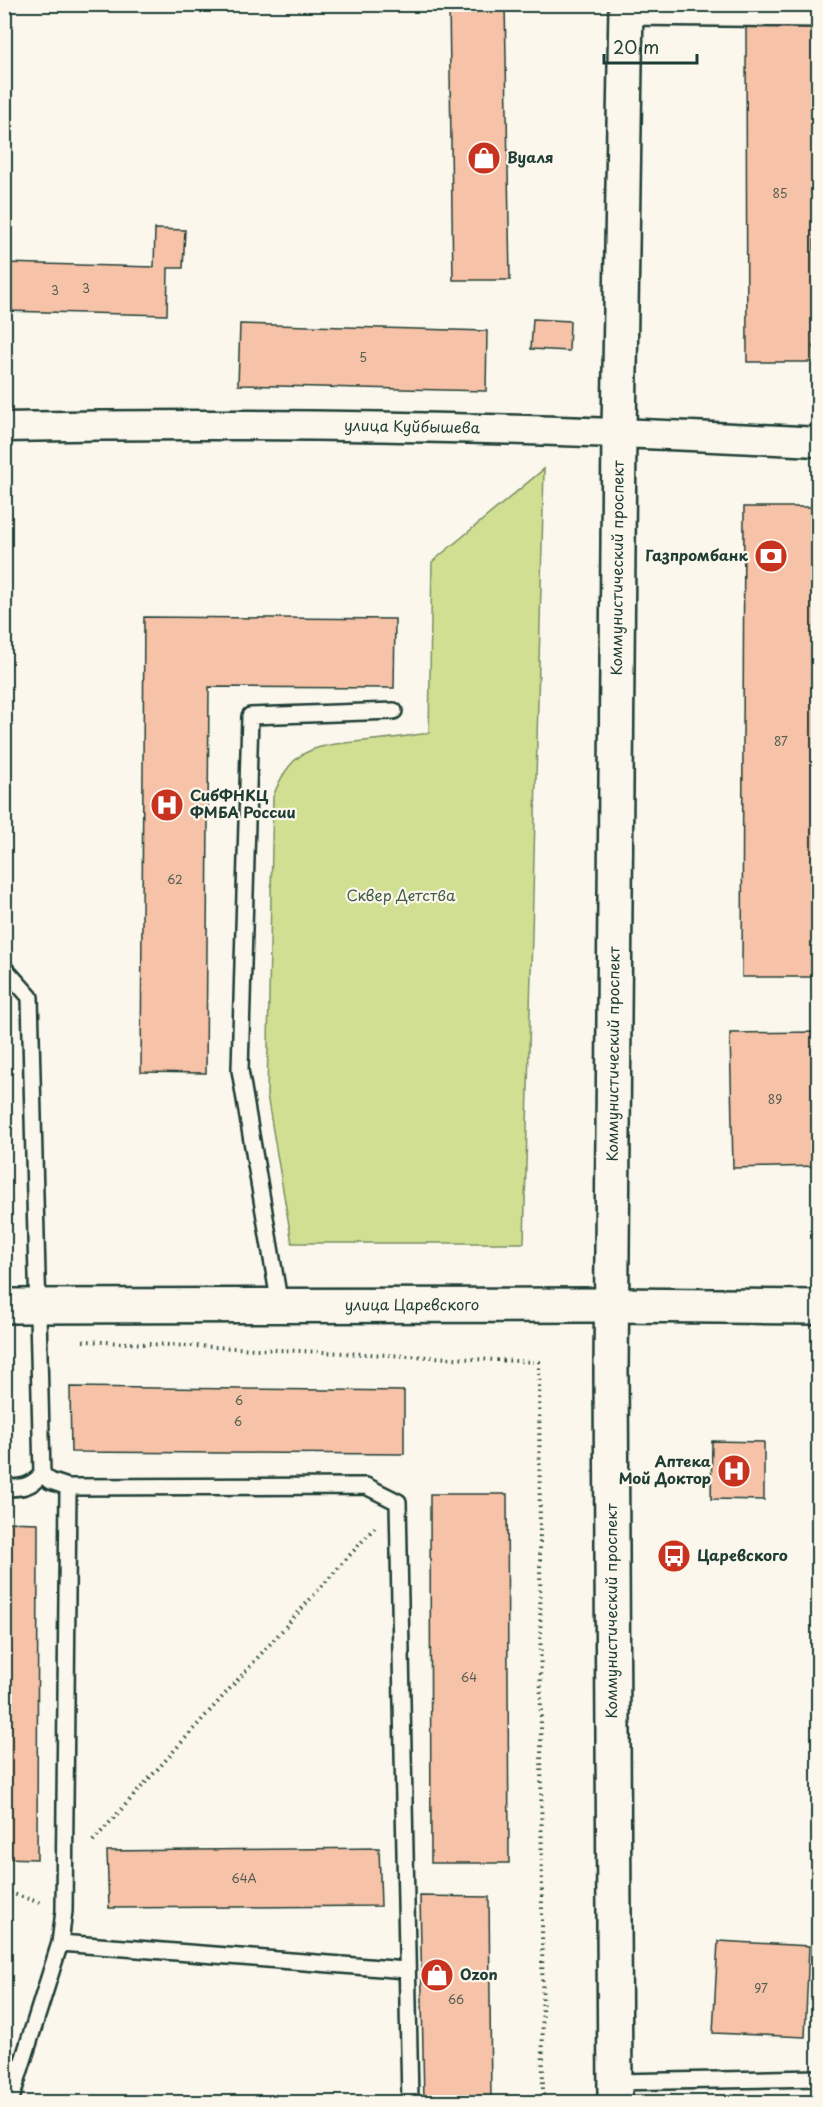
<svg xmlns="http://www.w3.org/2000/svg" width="823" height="2107" font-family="'Playpen Sans',sans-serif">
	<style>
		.green { fill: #d1df92; stroke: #788e63; stroke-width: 1.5 }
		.building { fill: #f7c3a8; stroke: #1f3d34; stroke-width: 1.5 }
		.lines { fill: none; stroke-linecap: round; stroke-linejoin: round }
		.service-casing { stroke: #1f3d34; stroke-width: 20 }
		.minor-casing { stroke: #1f3d34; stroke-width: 33 }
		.tertiary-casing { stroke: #1f3d34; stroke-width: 38 }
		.primary-casing { stroke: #1f3d34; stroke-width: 38 }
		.path { stroke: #1f3d34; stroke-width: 4; stroke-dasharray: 1.5 4.5; stroke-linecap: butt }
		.service { stroke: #fbf7ec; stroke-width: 15 }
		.minor { stroke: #fbf7ec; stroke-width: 28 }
		.tertiary { stroke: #fbf7ec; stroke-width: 33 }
		.primary { stroke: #fbf7ec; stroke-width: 33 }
		.labels { text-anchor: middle; stroke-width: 4.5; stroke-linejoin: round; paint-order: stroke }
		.number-label { font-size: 12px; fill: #555e51 }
		.poi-label { font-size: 15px; font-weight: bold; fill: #1f3d34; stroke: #fbf7ec; text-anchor: start }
		.street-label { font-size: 15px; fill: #1f3d34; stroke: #fbf7ec }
		.park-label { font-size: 15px; fill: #435d47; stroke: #fbf7ec }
	</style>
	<rect width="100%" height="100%" fill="#fbf7ec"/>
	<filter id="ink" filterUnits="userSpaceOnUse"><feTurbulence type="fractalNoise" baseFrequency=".0167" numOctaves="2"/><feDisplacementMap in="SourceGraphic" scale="12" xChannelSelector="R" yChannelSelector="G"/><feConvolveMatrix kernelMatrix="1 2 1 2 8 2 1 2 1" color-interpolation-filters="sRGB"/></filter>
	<g filter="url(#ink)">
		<path class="green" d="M544,469L524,1243H292L267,1095L273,797C289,752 310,746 354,742C379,740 404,737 429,733L432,562Z"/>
		<path class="building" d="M449,4H505L510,280H453Z
			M746,27H814V362H747Z
			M155,229L185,230L183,268H168L167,315L4,311V263L154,267Z
			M533,319L570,321L569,351L531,349Z
			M240,324L487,331L486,391L238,385Z
			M744,507H818V977H742Z
			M144,617L395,619L394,688L209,687L206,1073L141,1072Z
			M818,1032V1166L733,1168L730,1033Z
			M70,1387L404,1391V1454L71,1452Z
			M712,1441L764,1442V1500L711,1499Z
			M430,1494H507L509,1863H431Z
			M4,1522L38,1523L37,1859L4,1858Z
			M379,1848L381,1906L109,1908L107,1851Z
			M420,1896L489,1897L491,2102H424Z
			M718,1941L809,1946L805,2037L713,2033Z"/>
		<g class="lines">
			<defs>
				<path id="service" d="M626,17L818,19
					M4,968L30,997L42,1474L50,1481L68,1487L366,1486L398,1502L410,2102
					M280,1306L240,1070L250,716L394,711
					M4,1488C22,1488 31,1487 42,1474
					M60,1943L406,1970
					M615,2082L818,2078
					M10,2102L60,1943L64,1911L68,1487"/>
				<g id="minor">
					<path id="s1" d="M4,427C276,421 547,428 818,442"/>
				</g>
				<g id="tertiary">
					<path id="s2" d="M4,1306L612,1305L818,1307"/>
				</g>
				<g id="primary">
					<path id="s3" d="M615,2102L611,1369L619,431L626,4"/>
				</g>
			</defs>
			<use href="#service" class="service-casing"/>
			<use href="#minor" class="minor-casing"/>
			<use href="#tertiary" class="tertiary-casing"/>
			<use href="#primary" class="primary-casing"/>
			<path class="path" d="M83,1341L539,1362L543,2102
				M93,1841L375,1527
				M4,1891L41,1903"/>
			<use href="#service" class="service"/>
			<use href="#minor" class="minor"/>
			<use href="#tertiary" class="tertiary"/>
			<use href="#primary" class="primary"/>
		</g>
	</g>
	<defs>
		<symbol id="shop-disc" viewBox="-11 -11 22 22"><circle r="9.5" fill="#c8321e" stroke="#fbf7ec"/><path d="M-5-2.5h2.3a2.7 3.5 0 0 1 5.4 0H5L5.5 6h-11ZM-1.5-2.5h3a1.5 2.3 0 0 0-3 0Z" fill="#fff"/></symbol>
		<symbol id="bank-disc" viewBox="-11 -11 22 22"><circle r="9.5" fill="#c8321e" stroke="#fbf7ec"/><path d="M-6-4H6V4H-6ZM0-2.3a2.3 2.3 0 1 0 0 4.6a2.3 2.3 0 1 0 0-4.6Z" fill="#fff"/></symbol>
		<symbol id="hospital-disc" viewBox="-11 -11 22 22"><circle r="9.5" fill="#c8321e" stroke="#fbf7ec"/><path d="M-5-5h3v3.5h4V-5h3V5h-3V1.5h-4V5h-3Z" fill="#fff"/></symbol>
		<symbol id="bus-disc" viewBox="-11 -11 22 22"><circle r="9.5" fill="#c8321e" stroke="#fbf7ec"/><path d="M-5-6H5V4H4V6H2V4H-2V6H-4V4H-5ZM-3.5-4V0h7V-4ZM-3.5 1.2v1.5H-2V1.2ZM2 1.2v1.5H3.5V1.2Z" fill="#fff"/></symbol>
	</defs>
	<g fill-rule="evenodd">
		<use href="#shop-disc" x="465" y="139" width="38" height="38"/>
		<use href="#bank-disc" x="752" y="537" width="38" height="38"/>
		<use href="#hospital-disc" x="148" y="786" width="38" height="38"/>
		<use href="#hospital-disc" x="715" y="1452" width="38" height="38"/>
		<use href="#bus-disc" x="655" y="1537" width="38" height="38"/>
		<use href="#shop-disc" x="418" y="1956" width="38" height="38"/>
	</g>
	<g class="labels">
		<g class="number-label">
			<text x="780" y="198">85</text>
			<text x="86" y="293">3</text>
			<text x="55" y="295">3</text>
			<text x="363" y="362">5</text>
			<text x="781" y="746">87</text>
			<text x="175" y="884">62</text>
			<text x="775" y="1104">89</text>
			<text x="239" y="1405">6</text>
			<text x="238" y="1426">6</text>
			<text x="469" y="1682">64</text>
			<text x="244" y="1883">64А</text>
			<text x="761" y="1993">97</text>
			<text x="456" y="2004">66</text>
		</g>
		<g class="poi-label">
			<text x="507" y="163">Вуаля</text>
			<text x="748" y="561" text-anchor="end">Газпромбанк</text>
			<text x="190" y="801">СибФНКЦ<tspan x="190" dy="17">ФМБА России</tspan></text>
			<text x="711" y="1467" text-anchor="end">Аптека<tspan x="711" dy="17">Мой Доктор</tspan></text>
			<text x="697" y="1561">Царевского</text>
			<text x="460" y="1980">Ozon</text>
		</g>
		<g class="street-label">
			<text dy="5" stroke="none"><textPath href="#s1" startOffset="408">улица Куйбышева</textPath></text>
			<text dy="5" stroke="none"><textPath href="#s3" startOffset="1534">Коммунистический проспект</textPath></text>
			<text dy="5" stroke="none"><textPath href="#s3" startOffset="1048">Коммунистический проспект</textPath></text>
			<text dy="5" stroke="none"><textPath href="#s2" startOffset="408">улица Царевского</textPath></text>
			<text transform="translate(612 1611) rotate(-90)" y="5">Коммунистический проспект</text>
		</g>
		<g class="park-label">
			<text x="401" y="901">Сквер Детства</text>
		</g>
	</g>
	<rect width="823" height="2107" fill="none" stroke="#fbf7ec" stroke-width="24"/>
	<rect x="12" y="12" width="799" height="2083" fill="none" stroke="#1f3d34" stroke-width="2" filter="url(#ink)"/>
	<path d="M604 54v9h93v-9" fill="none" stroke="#1f3d34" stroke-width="3"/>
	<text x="613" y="54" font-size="18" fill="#1f3d34" stroke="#fbf7ec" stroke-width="4.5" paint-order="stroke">20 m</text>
</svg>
